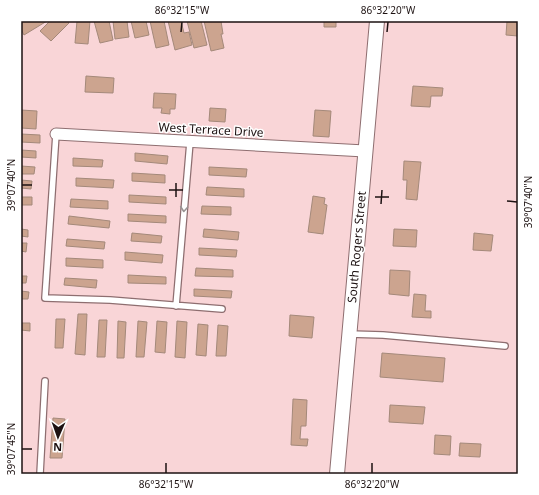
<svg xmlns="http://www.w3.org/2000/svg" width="539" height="495" font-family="'Noto Sans',sans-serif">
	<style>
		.building { fill: #cca48f; stroke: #a4897a }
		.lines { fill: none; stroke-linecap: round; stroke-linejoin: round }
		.service-casing { stroke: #8e6e70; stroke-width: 8 }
		.minor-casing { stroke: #8e6e70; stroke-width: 13 }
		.tertiary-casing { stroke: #8e6e70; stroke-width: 16 }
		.service { stroke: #fff; stroke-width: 5.5 }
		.minor { stroke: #fff; stroke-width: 11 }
		.tertiary { stroke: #fff; stroke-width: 14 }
		.oneway { stroke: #999494 }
		.ticks { fill: none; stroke: #1d1212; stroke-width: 1.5 }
		.labels { text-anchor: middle; stroke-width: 3; stroke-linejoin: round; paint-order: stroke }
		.street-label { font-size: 12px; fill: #1d1212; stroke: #fff }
		.neatline { fill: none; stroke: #1d1212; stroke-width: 1.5 }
		.ticks-label { font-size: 10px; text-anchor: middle; fill: #1d1212 }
	</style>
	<rect width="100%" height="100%" fill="#f9d5d7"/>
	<path class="building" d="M21,21H47L24,35L21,29Z
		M50,21H68L69,23L51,41L40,31Z
		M77,21H90L88,44L75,43Z
		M94,21H109L113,40L100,43Z
		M113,21H127L129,37L115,39Z
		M131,21H146L149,35L135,38Z
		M150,21H164L169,45L156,48Z
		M168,21H181L184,33L189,32L192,45L175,50Z
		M187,21H201L207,45L194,48Z
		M204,21H221L223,34H221L224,48L211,51Z
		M324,21H336V27H324Z
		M507,21H518V62V36L506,35Z
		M86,76L114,78L113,93L85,92Z
		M413,86L443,88L442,96H431L430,107L411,106Z
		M154,93L176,94L175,109H170V114L161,113L162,108H153Z
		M210,108L226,109L225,122L209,121Z
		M21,110L37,111L36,129L21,128Z
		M315,110L331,111L329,137L313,136Z
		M21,134L40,135V143L21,142Z
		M21,150L36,151V158L21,157Z
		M135,153L168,156L167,164L135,161Z
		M73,158L103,160L102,167L73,166Z
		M404,161L421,162L417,200L406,199L407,180H403Z
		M21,166L35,167L34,174H21Z
		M209,167L247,169L246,177L209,175Z
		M132,173L165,175V183L132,181Z
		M76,178L114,180L113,188L76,186Z
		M21,180L32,181L31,189L21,188Z
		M207,187L244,189V197L206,195Z
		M129,195L166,197V204L129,202Z
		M313,196L325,198L324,204L327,205L323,234L308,232Z
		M21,197H32V205H21Z
		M71,199L108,201V209L70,207Z
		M202,206L231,207V215L201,214Z
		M128,214L166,216V223L128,221Z
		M69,216L110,221L109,228L68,224Z
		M21,229L28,230V237L21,236Z
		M204,229L239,232L238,240L203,237Z
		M394,229L417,230L416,247L393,246Z
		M132,233L162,236L161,243L131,241Z
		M474,233L493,235L491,251L473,250Z
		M67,239L105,242L104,249L66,246Z
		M21,243H27L26,252L21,251Z
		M199,248L237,250L236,257L199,255Z
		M125,252L163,255L162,263L125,260Z
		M66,258L103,260V268L66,266Z
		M196,268L233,270V277L195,276Z
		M390,270L410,271L409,296L389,294Z
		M128,275L166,277V284L128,283Z
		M21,276H27L26,283H21Z
		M65,278L97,280L96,288L64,285Z
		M194,289L232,291L231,298L194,296Z
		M21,291L29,292L28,299H21Z
		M414,294L426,295L425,311H431V318L412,317Z
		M78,314H87L85,355L75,354Z
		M290,315L314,317L312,338L289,336Z
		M56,319H65L63,348H55Z
		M99,320H107L105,357H97Z
		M118,321L126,322L124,358H117Z
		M138,321L147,322L144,357H136Z
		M157,321L167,322L165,353L155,352Z
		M177,321L187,322L185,358L175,357Z
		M21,323H30V331L21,330Z
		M198,324L208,325L206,356L196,355Z
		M218,325L228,326L226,356H216Z
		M382,353L445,358L443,382L380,377Z
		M293,399L307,400L306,426H301L300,439H308L307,446L291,445Z
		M390,405L425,407L423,424L389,422Z
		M53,418L65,419L62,458H50Z
		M435,435L451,436L450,455L434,454Z
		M460,443L481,444L480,457L459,456Z"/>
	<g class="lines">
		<defs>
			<path id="service" d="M56,134L45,298L110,300L222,309
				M176,306L190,142
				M349,334L383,335L505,346
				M40,474L45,381"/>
			<path id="minor" d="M56,134L365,151"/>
			<path id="tertiary" d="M337,474L377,21"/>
		</defs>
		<use href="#service" class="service-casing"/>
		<use href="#minor" class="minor-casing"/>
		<use href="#tertiary" class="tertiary-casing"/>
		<use href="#service" class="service"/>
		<use href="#minor" class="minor"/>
		<use href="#tertiary" class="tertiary"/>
	</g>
	<defs><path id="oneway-chevron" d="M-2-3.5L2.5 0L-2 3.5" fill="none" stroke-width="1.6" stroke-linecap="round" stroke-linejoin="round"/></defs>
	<use class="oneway" href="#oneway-chevron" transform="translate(184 209) rotate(95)"/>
	<path class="ticks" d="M181,32L182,22M387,32L388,22M22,185H32M169,190H183M176,197V183M375,197H389M507,201L517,202M381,204L382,190M22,449H32M166,473V463M372,473V463"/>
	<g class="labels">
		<g class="street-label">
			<text transform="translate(211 130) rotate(3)" y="4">West Terrace Drive</text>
			<text transform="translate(357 247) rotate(-85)" y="4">South Rogers Street</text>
		</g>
	</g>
	<rect width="539" height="495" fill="none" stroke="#ffffff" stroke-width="44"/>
	<g transform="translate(58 437) rotate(182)" stroke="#ffffff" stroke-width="3" paint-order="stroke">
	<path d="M0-3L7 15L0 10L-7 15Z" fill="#1d1212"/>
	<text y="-6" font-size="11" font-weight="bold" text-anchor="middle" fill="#1d1212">N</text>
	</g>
	<rect x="22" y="22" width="495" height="451" class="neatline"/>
	<g class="ticks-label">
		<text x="182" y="14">86°32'15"W</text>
		<text x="388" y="14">86°32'20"W</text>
		<text transform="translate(11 185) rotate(-90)" y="4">39°07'40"N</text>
		<text transform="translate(528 202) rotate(-90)" y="4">39°07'40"N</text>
		<text transform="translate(11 449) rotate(-90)" y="4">39°07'45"N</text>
		<text x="166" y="488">86°32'15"W</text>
		<text x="372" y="488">86°32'20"W</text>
	</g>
</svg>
